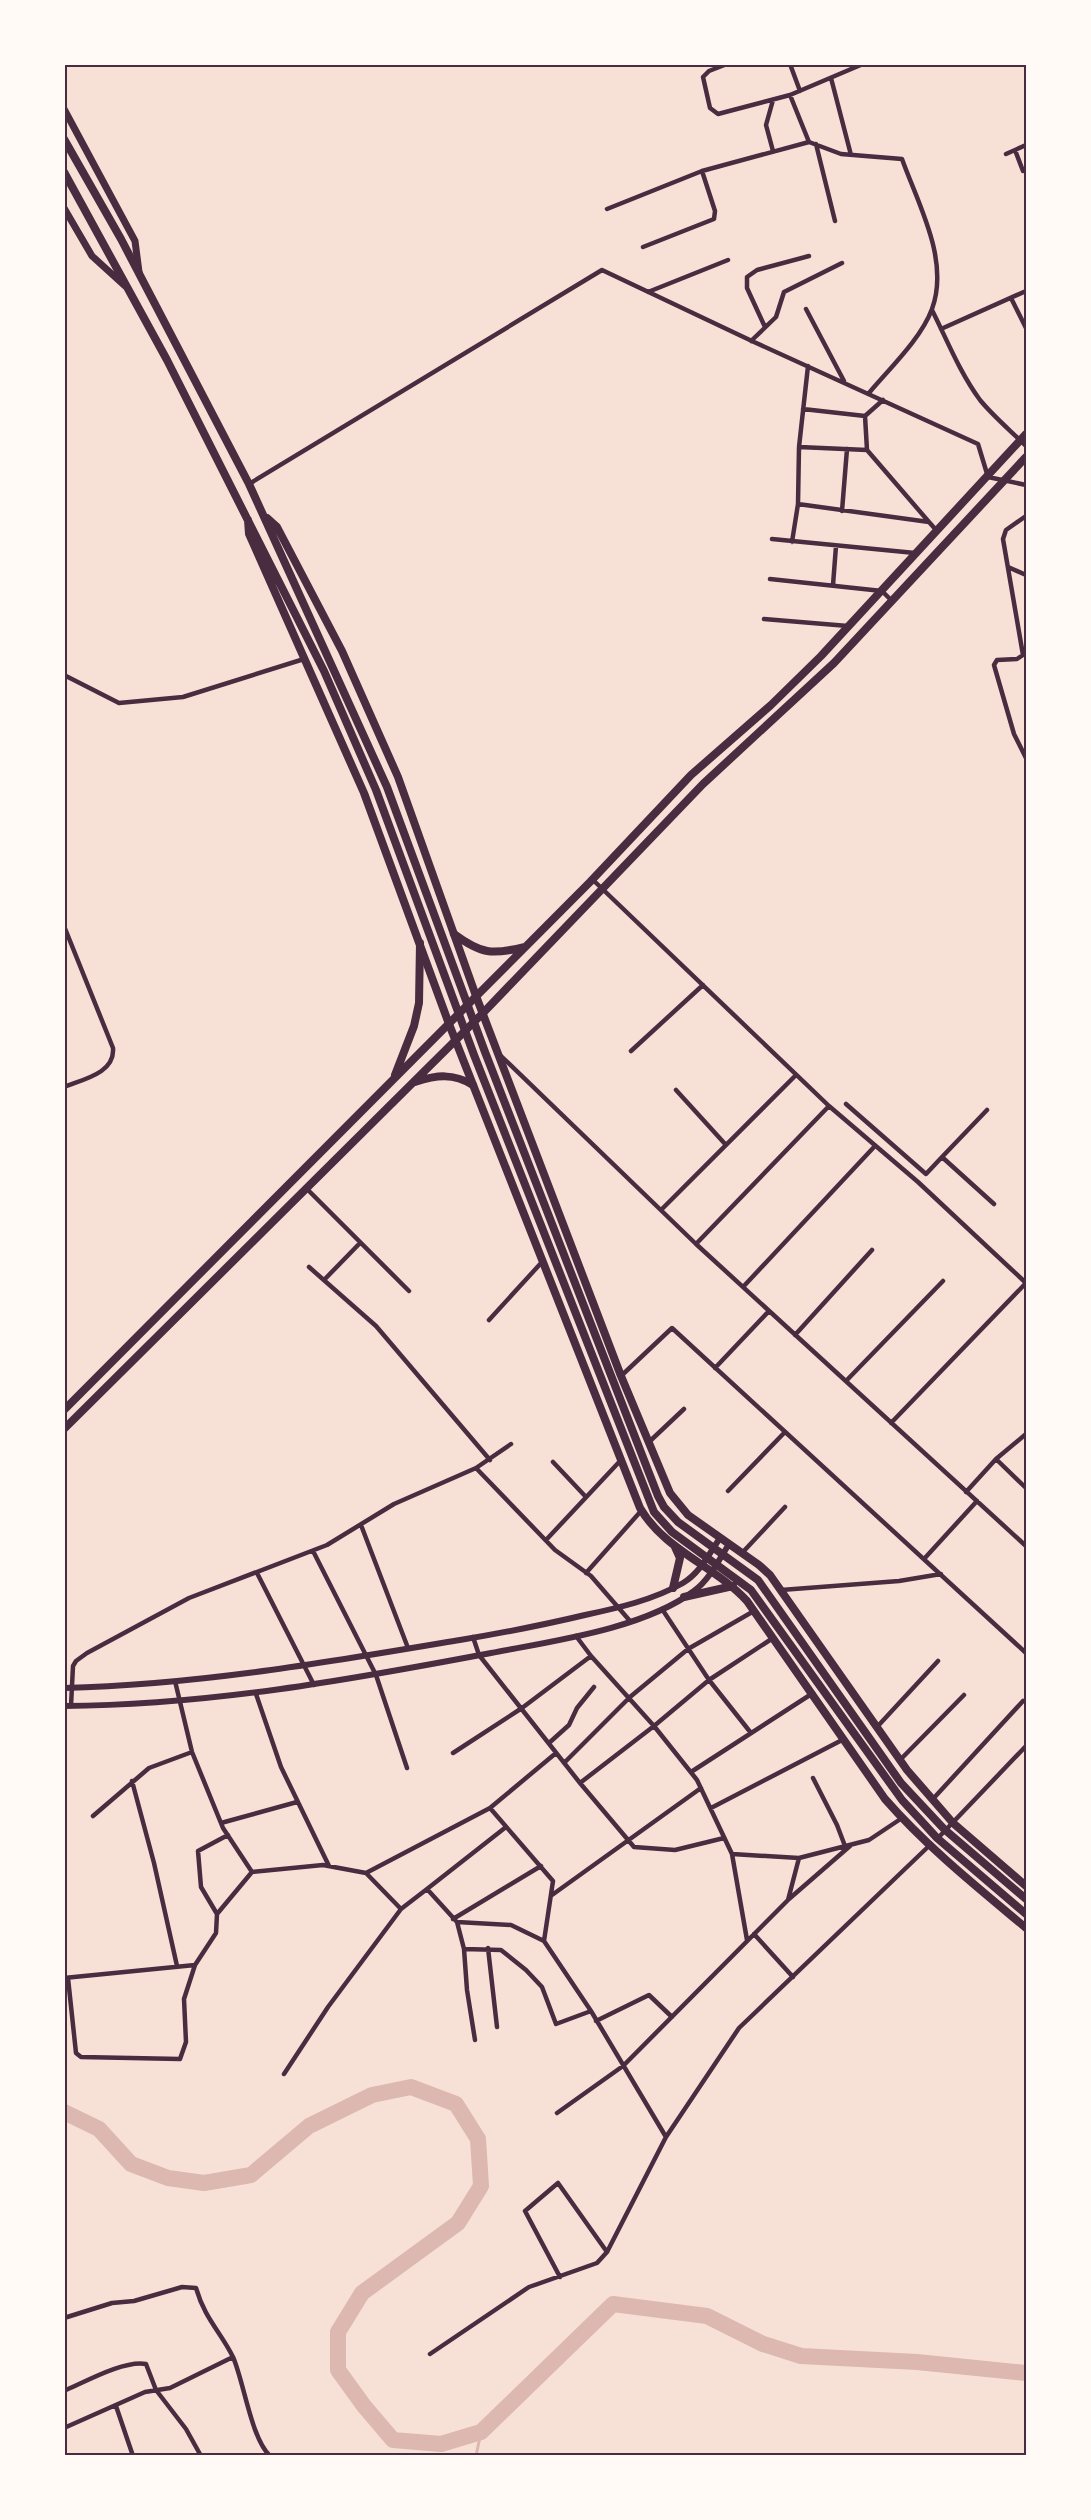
<svg xmlns="http://www.w3.org/2000/svg" width="1091" height="2520" font-family="'Varela Round',sans-serif">
	<style>
		.lines { fill: none; stroke-linecap: round; stroke-linejoin: round }
		.stream { stroke: #dcb8b0; stroke-width: 3 }
		.river { stroke: #dcb8b0; stroke-width: 16 }
		.minor { stroke: #4a2c40; stroke-width: 4.5 }
		.tertiary { stroke: #4a2c40; stroke-width: 6 }
		.secondary { stroke: #4a2c40; stroke-width: 7 }
		.primary { stroke: #4a2c40; stroke-width: 8 }
		.trunk { stroke: #4a2c40; stroke-width: 8 }
		.neatline { fill: none; stroke: #4a2c40; stroke-width: 2 }
	</style>
	<rect width="100%" height="100%" fill="#f7e1d7"/>
	<g class="lines">
		<path class="stream" d="M476,2456L481,2432"/>
		<path class="river" d="M64,2112L99,2129L131,2164L168,2178L204,2183L251,2175L309,2126L372,2095L411,2087L456,2104L478,2139L481,2186L458,2223L362,2293L338,2332V2370L364,2406L393,2440L441,2444L481,2432L613,2304L707,2316L763,2344L801,2356L917,2362L1026,2373"/>
		<path class="minor" d="M727,64L709,71L703,77L710,108L718,114L790,95L863,64
			M790,64L800,91
			M831,78L851,155
			M790,95L809,142L841,154L902,159C918,204 950,260 932,309C921,339 889,369 869,393
			M773,100L766,125L773,151
			M816,144L835,221
			M1015,150L1023,171
			M1006,154L1026,145
			M607,209L702,171L809,142
			M643,247L714,219L715,211L702,171
			M648,292L728,260
			M1011,298L1026,328
			M806,309L844,381
			M932,310C947,340 960,373 980,400C994,417 1011,431 1026,446
			M765,327L747,288V277L757,270L809,256
			M941,329L1026,291
			M751,341L776,317L784,292L842,263
			M883,400L865,416L867,450L929,522
			M803,409L865,416
			M799,447L867,450
			M249,484L602,270L754,342L978,444L988,477L1026,485
			M798,504L929,522L937,531
			M842,511L847,449
			M1026,516L1006,530L1003,539L1023,655L1017,659L997,660L994,665L1014,734L1026,758
			M772,539L915,553
			M792,542L798,504L799,447L808,366
			M1008,567L1026,575
			M770,579L882,591L892,601
			M833,585L836,546
			M764,619L848,626
			M64,675L119,703L183,697L304,659
			M592,879L829,1106L918,1182L1026,1283
			M64,926L113,1048C115,1073 84,1079 64,1087
			M631,1051L703,985
			M501,1056L696,1244L1026,1546
			M676,1090L726,1145
			M846,1104L926,1174L942,1157
			M987,1110L942,1157L994,1204
			M306,1188L409,1291
			M661,1210L796,1075
			M696,1244L829,1106
			M309,1267L376,1326L490,1460
			M324,1280L360,1243
			M743,1287L874,1147
			M489,1320L542,1262
			M795,1335L872,1250
			M715,1368L769,1311
			M621,1376L672,1328L1026,1653
			M846,1381L943,1281
			M891,1423L1026,1283
			M649,1442L684,1409
			M996,1459L1026,1488
			M553,1462L586,1497
			M476,1468L511,1444
			M728,1491L785,1432
			M966,1492L996,1459L1026,1434
			M361,1525L408,1648
			M546,1540L621,1460
			M313,1551L376,1675L407,1768
			M742,1553L785,1507
			M924,1559L977,1501
			M257,1573L314,1685
			M586,1573L641,1511
			M781,1590L899,1581L941,1574
			M662,1609L709,1680L751,1733
			M473,1637L479,1655L580,1783L654,1726L591,1656L576,1636
			M175,1681L192,1752L223,1828L252,1872L323,1865L366,1873L401,1909L427,1889L457,1922L511,1925L544,1941L591,2011L556,2024L542,1987L526,1970L501,1950L464,1949L467,1990L475,2040
			M256,1694L281,1767L329,1866
			M71,1706L73,1666L76,1661L87,1653L189,1598L327,1545L394,1504L476,1468L555,1550L591,1576L630,1621
			M877,1727L938,1661
			M549,1743L569,1725L577,1708L594,1687
			M453,1753L522,1708L591,1656
			M900,1760L964,1695
			M564,1763L630,1697L688,1649L754,1611
			M691,1772L813,1693
			M813,1778L837,1825L845,1846
			M132,1781L154,1863L177,1966
			M580,1783L634,1847L675,1850L724,1838
			M932,1800L1023,1701
			M490,1808L556,1753
			M711,1808L844,1739
			M93,1816L149,1768L192,1752
			M221,1823L297,1802
			M937,1839L1026,1746
			M732,1854L799,1858L869,1840L902,1818
			M366,1873L490,1808L553,1881L544,1941
			M427,1889L506,1827
			M552,1895L701,1788
			M789,1899L850,1846
			M217,1914L252,1872
			M453,1919L541,1866
			M457,1922L464,1949
			M754,1934L793,1977
			M747,1940L732,1854L697,1780L654,1726L709,1680L773,1638
			M488,1948L497,2027
			M64,1978L195,1965
			M68,1978L76,2053L81,2057L180,2059L186,2042L184,1999L195,1965L216,1933L217,1914L201,1887L198,1851L228,1835
			M591,2011L666,2137
			M596,2021L649,1995L672,2017
			M284,2074L328,2007L401,1909
			M557,2113L623,2066L788,1900L799,1858
			M560,2277L525,2211L558,2183L607,2252
			M64,2318L112,2303L134,2301L182,2287L196,2288C205,2319 220,2331 233,2357C244,2382 251,2438 270,2456
			M430,2354L529,2287L597,2263L607,2252L666,2137L739,2028L931,1844
			M64,2391C85,2382 124,2360 146,2364L156,2390L186,2429L201,2456
			M116,2406L133,2456
			M64,2428L145,2392L170,2388L233,2357"/>
		<path class="tertiary" d="M64,1688C198,1685 329,1662 460,1640C502,1633 543,1625 585,1615C618,1608 653,1600 683,1583C700,1573 709,1554 720,1538
			M64,1706C211,1705 348,1680 491,1653C553,1641 643,1629 694,1591C709,1580 719,1560 729,1544"/>
		<path class="secondary" d="M64,109L135,241L139,272
			M64,208L92,256L125,286"/>
		<path class="primary" d="M64,139L121,239L249,484L387,787L485,1052L658,1496L664,1507L678,1522L758,1580L901,1783L944,1829L1026,1899
			M64,172L167,360L324,671L376,790L474,1055L654,1512L672,1532L751,1590L902,1800L937,1838L1026,1914
			M267,518L277,527L342,651L398,777L476,996L621,1376L670,1493L688,1515L759,1565L770,1575L907,1770L953,1823L1026,1886
			M248,520L249,534L364,793L449,1024L640,1508C664,1550 715,1566 747,1601L885,1799C927,1847 977,1887 1026,1928
			M673,1588L680,1558L675,1547
			M684,1597L733,1586"/>
		<path class="trunk" d="M454,934C481,954 492,955 525,947
			M395,1075L414,1026L419,1003L420,943
			M415,1082C437,1075 453,1073 473,1085
			M64,1410L590,882L691,775L771,705L821,656L1026,434
			M64,1429L483,1013L703,784L834,663L1026,457"/>
	</g>
	<rect width="1091" height="2520" fill="none" stroke="#fffaf5" stroke-width="132"/>
	<rect x="66" y="66" width="959" height="2388" class="neatline"/>
</svg>
